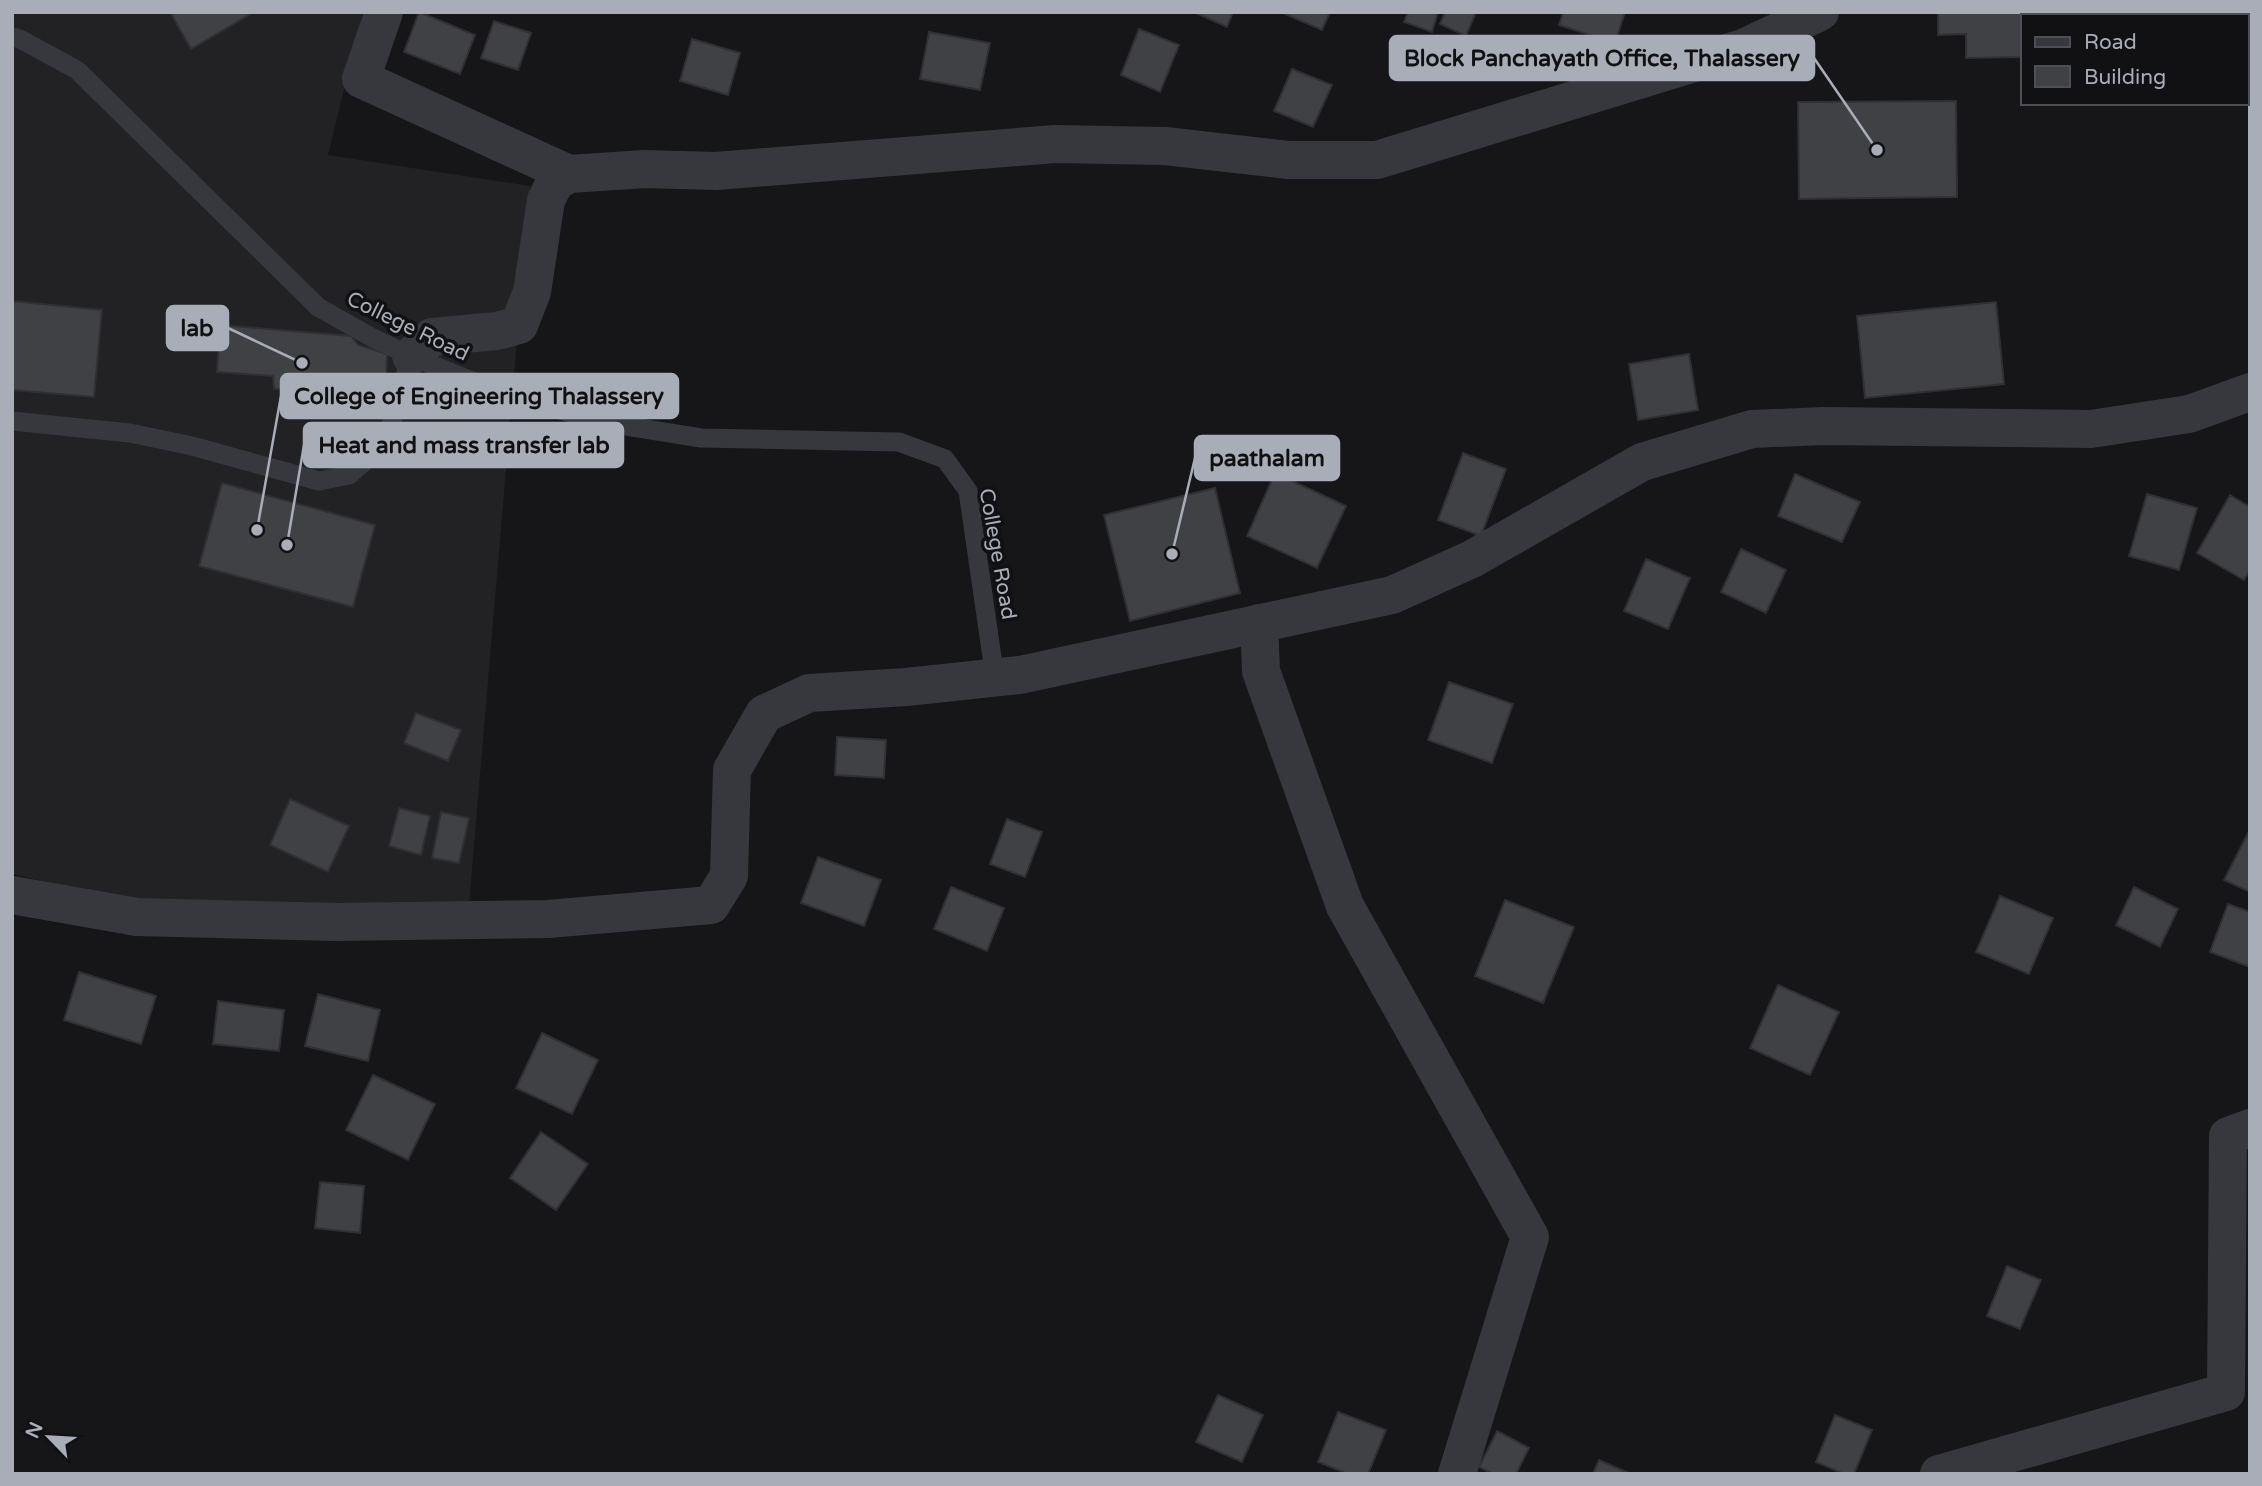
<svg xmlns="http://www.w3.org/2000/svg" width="2262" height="1486" font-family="'Varela Round',sans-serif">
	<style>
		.built { fill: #222225 }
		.building { fill: #404145; stroke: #303034; stroke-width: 2 }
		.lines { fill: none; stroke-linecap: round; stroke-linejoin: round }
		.service { stroke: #37383d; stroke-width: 19 }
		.minor { stroke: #37383d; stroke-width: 38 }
		.labels { text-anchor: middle; stroke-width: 7; stroke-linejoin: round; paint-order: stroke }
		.street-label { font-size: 21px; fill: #a8adb8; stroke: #111113 }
		.leader { fill: none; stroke: #a8adb8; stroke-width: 2.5 }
		.callout-dot { fill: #a8adb8; stroke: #111113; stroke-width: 2.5 }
		.callout { fill: #a8adb8; stroke: #a8adb8; stroke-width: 2.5 }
		.callout-label { font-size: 23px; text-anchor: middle; font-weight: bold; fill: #111 }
	</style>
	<rect width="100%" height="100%" fill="#161618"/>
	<path class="built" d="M12,12H363L328,155L530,186L469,905L138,903L12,874Z"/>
	<path class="building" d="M170,12H254L191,49Z
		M419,12L475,35L460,74L404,52Z
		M1194,12H1233L1227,27Z
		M1286,12H1330L1322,30L1285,14Z
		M1408,12H1438L1432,32L1404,22Z
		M1445,12H1476L1466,36L1440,24Z
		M1563,12H1625L1615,43L1559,25Z
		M1938,12H2028L2029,16H2022V57L1966,58V34L1938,35Z
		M494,21L531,33L518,70L481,58Z
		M1139,29L1179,45L1160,92L1121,75Z
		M929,32L990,43L980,90L920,79Z
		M692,39L740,53L728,95L680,81Z
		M1292,69L1332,85L1313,127L1274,111Z
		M1956,101L1957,197L1799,199L1798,102Z
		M12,301L102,310L94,397L12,390Z
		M1996,302L2004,384L1865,398L1857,316Z
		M220,325L351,336L358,345L387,354L386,381L324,377L323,388L274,389L273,376L217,372Z
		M1689,354L1698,410L1638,420L1629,364Z
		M1463,453L1506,469L1481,536L1438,520Z
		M1275,473L1346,506L1317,568L1247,536Z
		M1795,474L1860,502L1842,542L1778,516Z
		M222,483L375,525L353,607L199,566Z
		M1215,488L1240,593L1130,621L1104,515Z
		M2147,494L2197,508L2179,570L2129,556Z
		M2230,495L2250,507V570L2244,580L2197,553Z
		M1741,549L1786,570L1766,613L1721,592Z
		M1646,559L1690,578L1668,629L1624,611Z
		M1449,682L1513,704L1492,763L1428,740Z
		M416,713L461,730L448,761L404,743Z
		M837,737L886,740L884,778L835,775Z
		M290,799L349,826L328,872L270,845Z
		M399,808L430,816L421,855L389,846Z
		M441,812L469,818L459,863L432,858Z
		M1007,819L1042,832L1025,877L990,864Z
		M2249,831H2250V892L2224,880Z
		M818,857L881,880L864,926L801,903Z
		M951,887L1004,908L987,951L934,929Z
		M2134,887L2178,909L2160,947L2116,925Z
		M2000,896L2053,918L2029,974L1976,952Z
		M1505,900L1574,927L1543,1003L1475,976Z
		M2228,904L2250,912V967L2210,952Z
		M79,972L156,996L141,1044L64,1020Z
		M1778,985L1839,1012L1810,1075L1750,1048Z
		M318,994L380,1010L368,1061L305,1046Z
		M218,1001L284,1010L279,1051L213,1044Z
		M542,1033L598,1060L572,1114L516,1088Z
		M373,1075L435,1104L408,1160L346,1130Z
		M541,1132L588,1164L556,1210L510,1178Z
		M320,1182L364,1186L360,1233L315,1228Z
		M2007,1266L2041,1280L2020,1329L1987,1316Z
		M1218,1395L1263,1415L1242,1462L1196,1442Z
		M1338,1412L1386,1430L1368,1474H1348L1318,1462Z
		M1835,1415L1872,1430L1854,1474H1844L1816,1462Z
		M1497,1431L1529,1448L1516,1474H1493L1479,1467Z
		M1599,1460L1631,1474H1593Z"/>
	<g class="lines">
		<path class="service" d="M12,37L20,39L77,70L318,307L371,337L411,356L467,379L541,405L614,424L701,438L899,442L945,459L968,491L995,678
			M12,421L130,433L192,446L319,481L349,475L372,455L391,425L411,356"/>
		<path class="minor" d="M384,12L361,79L569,174
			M411,356L432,337L497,331L519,325L532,292L546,200L555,182L569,174L645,169L716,171L1055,144L1165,146L1288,160H1377L1743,48L1820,12
			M1259,623L1261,671L1345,906L1530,1237L1457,1474
			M12,895L137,917L337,922L548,919L711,905L729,876L732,770L764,714L809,693L906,687L1020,675L1392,595L1472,559L1642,462L1752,429L1824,426L2091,429L2189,414L2250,392
			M1939,1474L2226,1392L2228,1136L2250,1128"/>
	</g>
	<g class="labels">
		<g class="street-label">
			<text transform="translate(408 326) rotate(26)" y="7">College Road</text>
			<text transform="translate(998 554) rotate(80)" y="7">College Road</text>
		</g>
	</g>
	<path class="leader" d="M1877 150L1814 58M302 363L228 328M257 530L281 396M287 545L304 445M1172 554L1195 458"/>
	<g class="callout-dot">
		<circle cx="1877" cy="150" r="7"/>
		<circle cx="302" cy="363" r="7"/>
		<circle cx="257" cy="530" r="7"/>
		<circle cx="287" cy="545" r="7"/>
		<circle cx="1172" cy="554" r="7"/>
	</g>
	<g class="callout">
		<rect x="1390" y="36" width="424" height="44" rx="7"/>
		<rect x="167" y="306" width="61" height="44" rx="7"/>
		<rect x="281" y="374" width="397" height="44" rx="7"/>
		<rect x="304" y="423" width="319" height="44" rx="7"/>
		<rect x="1195" y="436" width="144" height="44" rx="7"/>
	</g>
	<g class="callout-label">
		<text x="1602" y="66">Block Panchayath Office, Thalassery</text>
		<text x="197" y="336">lab</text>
		<text x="479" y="404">College of Engineering Thalassery</text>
		<text x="464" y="453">Heat and mass transfer lab</text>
		<text x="1267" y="466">paathalam</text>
	</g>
	<rect width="2262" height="1486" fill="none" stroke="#a8adb8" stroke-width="28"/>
	<rect x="2021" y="14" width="228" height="91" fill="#111113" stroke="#4d4f55" stroke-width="2"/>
	<rect x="2035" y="37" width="35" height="10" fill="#37383d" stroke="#4d4f55" stroke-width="2"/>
	<text x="2084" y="49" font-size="21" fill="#a8adb8">Road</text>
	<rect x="2035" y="66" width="35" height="21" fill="#404145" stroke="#4d4f55" stroke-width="2"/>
	<text x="2084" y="84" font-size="21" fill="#a8adb8">Building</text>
	<g transform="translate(49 1437) rotate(295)" stroke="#111113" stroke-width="5" paint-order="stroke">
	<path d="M0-5L12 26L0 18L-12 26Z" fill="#a8adb8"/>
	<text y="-10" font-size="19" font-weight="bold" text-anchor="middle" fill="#a8adb8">N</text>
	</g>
</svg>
